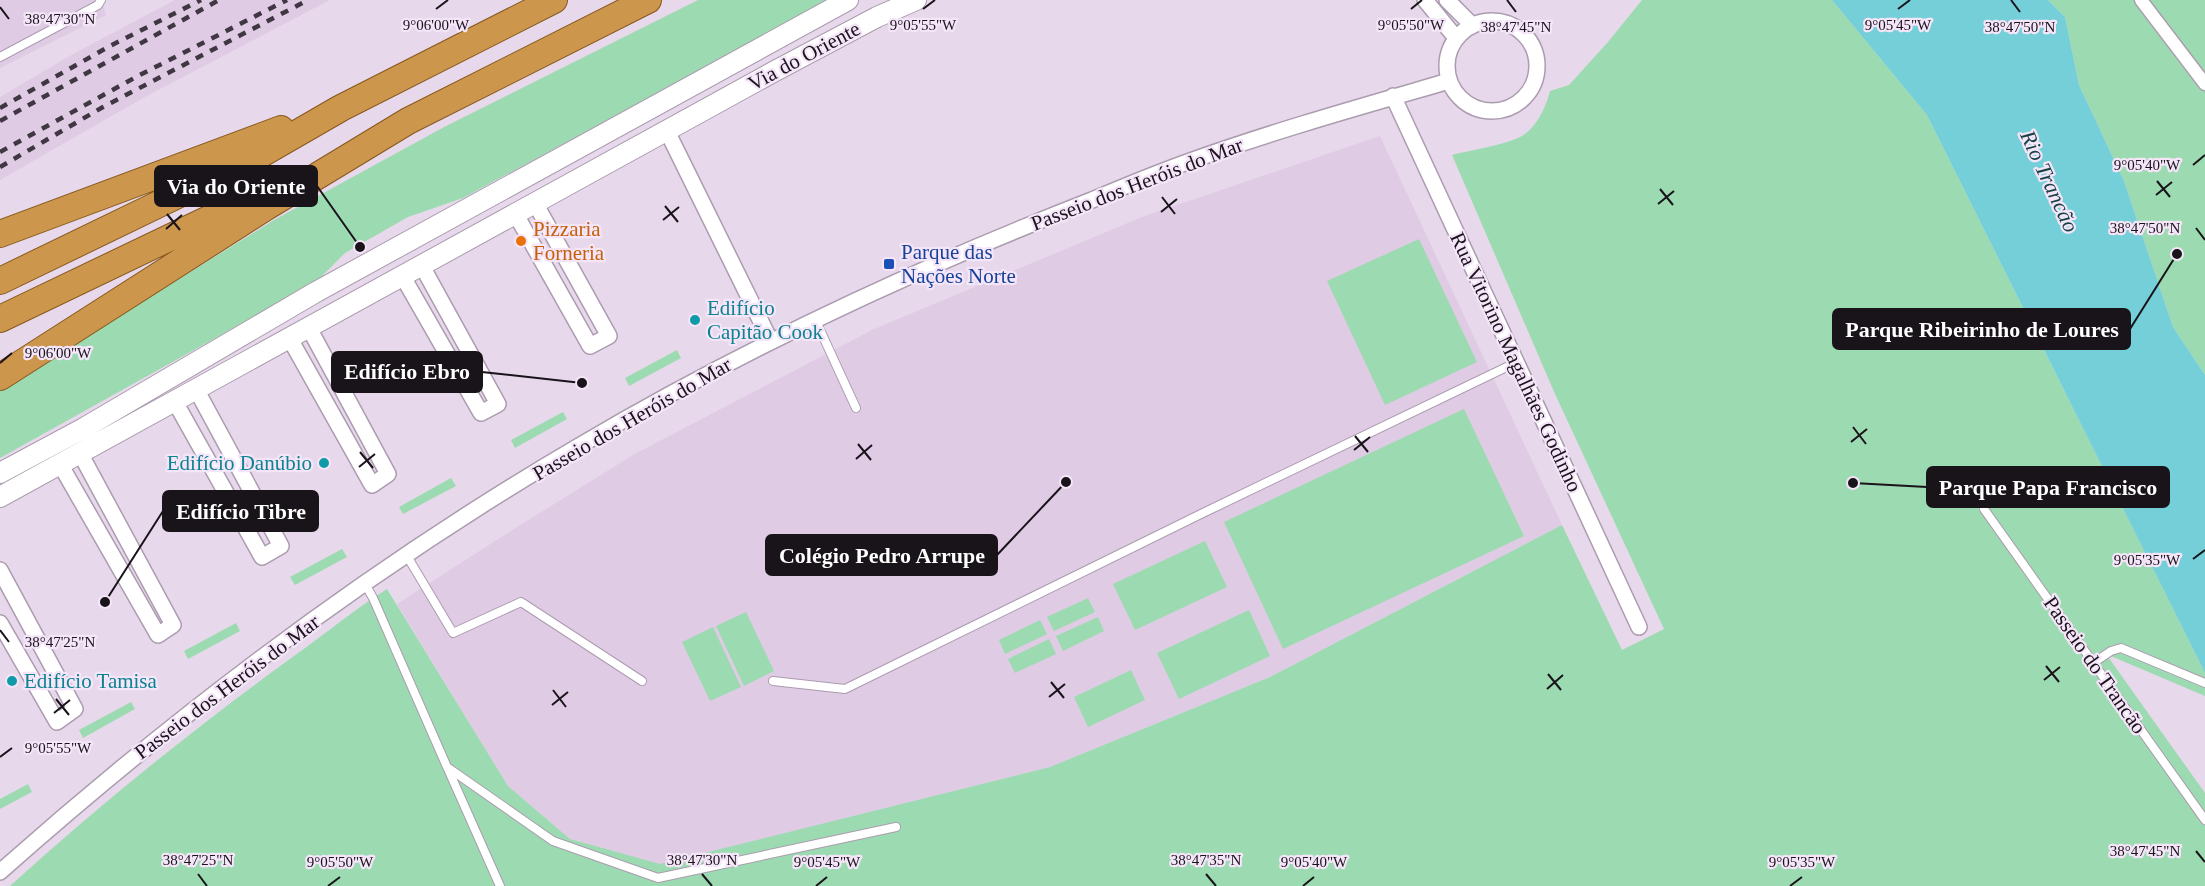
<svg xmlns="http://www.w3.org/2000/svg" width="2205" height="886" font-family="Georgia,serif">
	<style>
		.built { fill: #dfcbe4 }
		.green { fill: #9cdbb1 }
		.water { fill: #74cfd8 }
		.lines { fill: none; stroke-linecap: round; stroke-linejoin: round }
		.service-casing { stroke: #ab9caf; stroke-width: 10 }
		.pedestrian-casing { stroke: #ab9caf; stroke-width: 15 }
		.minor-casing { stroke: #ab9caf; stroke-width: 18 }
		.tertiary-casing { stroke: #ab9caf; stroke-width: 22 }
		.trunk-casing { stroke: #86581d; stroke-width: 28 }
		.service { stroke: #fff; stroke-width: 8 }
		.pedestrian { stroke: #fff; stroke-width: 12 }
		.minor { stroke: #fff; stroke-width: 15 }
		.tertiary { stroke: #fff; stroke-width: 20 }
		.trunk { stroke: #cc974c; stroke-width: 26 }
		.rail { stroke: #3f3741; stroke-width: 4.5; stroke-dasharray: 8 8; stroke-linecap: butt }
		.ticks { fill: none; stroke: #19131a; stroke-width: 2 }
		.food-dot { fill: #e8710a; stroke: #f5e5f9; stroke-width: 2 }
		.transit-dot { fill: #1a4fb4; stroke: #f5e5f9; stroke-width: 2 }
		.culture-dot { fill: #0f9aa8; stroke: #f5e5f9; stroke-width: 2 }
		.labels { text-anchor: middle; stroke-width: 4.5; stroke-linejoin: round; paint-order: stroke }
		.street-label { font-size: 21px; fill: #19131a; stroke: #f5e5f9 }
		.food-label { font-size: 21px; fill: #c56008; stroke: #f5e5f9; text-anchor: start }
		.transit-label { font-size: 21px; fill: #164399; stroke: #f5e5f9; text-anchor: start }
		.culture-label { font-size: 21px; fill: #0d838f; stroke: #f5e5f9; text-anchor: start }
		.water-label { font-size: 22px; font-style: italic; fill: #174246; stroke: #f5e5f9 }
		.ticks-label { font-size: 15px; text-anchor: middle; fill: #19131a; stroke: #f5e5f9; stroke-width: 4.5; stroke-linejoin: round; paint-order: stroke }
		.leader { fill: none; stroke: #19131a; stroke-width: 2 }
		.callout-dot { fill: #19131a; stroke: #f5e5f9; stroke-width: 2 }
		.callout { fill: #19131a; stroke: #19131a; stroke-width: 2 }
		.callout-label { font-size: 22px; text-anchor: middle; font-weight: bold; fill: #fff }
	</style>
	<rect width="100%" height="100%" fill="#e8d8eb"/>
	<path class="built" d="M0,0H102L106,15L0,68Z
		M175,0H330L143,98L0,180V97L73,54Z
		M1380,136L1562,525L1270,677L1050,767L660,865L570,839L508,786L397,604L506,534L633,455L872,330L1142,217Z"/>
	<path class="green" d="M698,0H829L463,198L408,217L345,253L316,282L0,458V390L274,220L446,126Z
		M1642,0H1832L1927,115L2205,673V696L2106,654L2205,793V886H10C100,804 196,727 294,656C325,634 355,609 387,589L508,786L570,839L660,864L1050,767L1270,677L1562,525L1622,650L1664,629L1555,394L1452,155C1471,150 1504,145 1520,137C1536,129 1546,107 1550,91L1569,85L1608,42Z
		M2048,0H2205V375L2173,327L2124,181L2079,85L2065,17Z
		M1419,239L1477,362L1385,405L1327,281Z
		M677,350L681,358L629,386L625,378Z
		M1464,409L1524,536L1283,649L1224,522Z
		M563,412L567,419L515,448L511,440Z
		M451,478L456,486L403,514L399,507Z
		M1205,541L1227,587L1135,630L1113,584Z
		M342,549L347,557L295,585L290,577Z
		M1088,598L1095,612L1054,631L1047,617Z
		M1249,610L1270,656L1179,699L1157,653Z
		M746,612L774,671L744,686L716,626Z
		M1098,617L1104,631L1063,651L1056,636Z
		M1040,620L1047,634L1005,654L999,640Z
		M236,623L240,631L188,659L184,651Z
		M713,627L741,687L710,701L682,642Z
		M1049,639L1056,654L1015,673L1008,659Z
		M1131,670L1145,700L1088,727L1074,697Z
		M131,702L135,709L83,738L79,730Z
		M28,784L32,792L0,809V799Z"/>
	<path class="water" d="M1832,0H2048L2065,17L2079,85L2124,181L2173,327L2205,375V673L1927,115Z"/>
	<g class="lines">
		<defs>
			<path id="service" d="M0,57L98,5L101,0
				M815,319L856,408
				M1984,509L2205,820
				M407,556L453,633L521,602L642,681
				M365,584L373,598L447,767L553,841L658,878L896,827
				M2093,663L2111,651L2121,648L2205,683
				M773,681L845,689L1205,512L1515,363
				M448,769L500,886"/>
			<path id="pedestrian" d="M2141,0L2205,84"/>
			<path id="minor" d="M1425,0L1456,38
				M1447,0L1472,25
				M1447 66a45 45 0 1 1 90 0a45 45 0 1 1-90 0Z
				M1393,96L1639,627
				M667,131L770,340
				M515,213L590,346L609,336L535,203
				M403,277L481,413L498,404L422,266
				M290,339L372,485L388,474L309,328
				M174,400L262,557L281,546L196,389
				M60,464L158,635L173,625L80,453
				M0,570L75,709L57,722L0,623
				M0,872C179,713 372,567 579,446C743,349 915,269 1092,200C1125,186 1159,172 1193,160C1277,130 1363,106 1449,81"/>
			<path id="tertiary" d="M0,473L84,428L316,292L848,0
				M0,497L775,71L877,17L916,0"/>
			<path id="trunk" d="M0,234L281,129
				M0,281L256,157L341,108L554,0
				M0,319L265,192
				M0,377L266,207L408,121L648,0"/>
		</defs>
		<use href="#service" class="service-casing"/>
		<use href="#pedestrian" class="pedestrian-casing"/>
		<use href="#minor" class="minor-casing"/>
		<use href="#tertiary" class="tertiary-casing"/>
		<use href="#trunk" class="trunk-casing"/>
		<use href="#service" class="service"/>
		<use href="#pedestrian" class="pedestrian"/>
		<use href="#minor" class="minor"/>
		<use href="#tertiary" class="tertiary"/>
		<use href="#trunk" class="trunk"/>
		<path class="rail" d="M0,108L110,46L201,0
			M0,121L219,0
			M0,152L136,77L287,0
			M0,167L103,107L308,0"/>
	</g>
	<path class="ticks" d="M1507,0L1516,12M2011,0L2020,12M0,7L9,19M436,9L448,0M923,9L935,0M1411,9L1422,0M1898,9L1910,0M2193,165L2205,155M2157,181L2170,197M1660,189L1673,205M2156,195L2172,182M1162,197L1175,214M1658,204L1674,191M665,206L678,222M1161,212L1177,199M167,214L180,230M663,220L679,207M2196,228L2205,240M166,229L182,215M0,363L12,353M1853,427L1866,444M1355,436L1368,452M1851,442L1867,429M858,444L871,460M1354,450L1370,437M360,452L373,468M856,459L872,445M359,467L375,454M2193,559L2205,550M0,630L9,642M2046,666L2059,682M1548,674L1561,690M2044,680L2060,667M1051,682L1064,698M1547,689L1563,675M553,690L566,707M1049,697L1065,684M56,699L69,715M552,705L568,692M54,713L70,700M0,757L12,748M2196,851L2205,862M198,874L207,886M702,874L712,886M1206,874L1216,886M328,886L340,877M816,886L827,877M1303,886L1314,877M1790,886L1802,877"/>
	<circle class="food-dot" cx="521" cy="241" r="6"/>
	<rect class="transit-dot" x="883" y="258" width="12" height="12" rx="3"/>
	<g class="culture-dot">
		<circle cx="695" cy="320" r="6"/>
		<circle cx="324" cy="463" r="6"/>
		<circle cx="12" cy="681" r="6"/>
	</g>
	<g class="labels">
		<g class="street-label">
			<text transform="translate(804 56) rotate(-28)" y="7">Via do Oriente</text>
			<text transform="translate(1137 184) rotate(-21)" y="7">Passeio dos Heróis do Mar</text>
			<text transform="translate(1516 362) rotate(65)" y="7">Rua Vitorino Magalhães Godinho</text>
			<text transform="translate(632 419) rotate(-30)" y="7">Passeio dos Heróis do Mar</text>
			<text transform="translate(2095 665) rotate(55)" y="7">Passeio do Trancão</text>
			<text transform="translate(227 687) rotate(-37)" y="7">Passeio dos Heróis do Mar</text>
		</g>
		<g class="food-label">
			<text x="533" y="236">Pizzaria<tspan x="533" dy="24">Forneria</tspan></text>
		</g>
		<g class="transit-label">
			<text x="901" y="259">Parque das<tspan x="901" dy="24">Nações Norte</tspan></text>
		</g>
		<g class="culture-label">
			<text x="707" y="315">Edifício<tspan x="707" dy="24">Capitão Cook</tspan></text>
			<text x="312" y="470" text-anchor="end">Edifício Danúbio</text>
			<text x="24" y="688">Edifício Tamisa</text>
		</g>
		<g class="water-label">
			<text transform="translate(2050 181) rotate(65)" y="8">Rio Trancão</text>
		</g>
	</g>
	<g class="ticks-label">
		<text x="60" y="24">38°47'30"N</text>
		<text x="436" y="30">9°06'00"W</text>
		<text x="923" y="30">9°05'55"W</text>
		<text x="1898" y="30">9°05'45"W</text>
		<text x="1411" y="30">9°05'50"W</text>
		<text x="1516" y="32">38°47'45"N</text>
		<text x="2020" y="32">38°47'50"N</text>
		<text x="2147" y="170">9°05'40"W</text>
		<text x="2145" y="233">38°47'50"N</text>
		<text x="58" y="358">9°06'00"W</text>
		<text x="2147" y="565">9°05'35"W</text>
		<text x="60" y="647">38°47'25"N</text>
		<text x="58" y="753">9°05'55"W</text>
		<text x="2145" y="856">38°47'45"N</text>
		<text x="198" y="865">38°47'25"N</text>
		<text x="702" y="865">38°47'30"N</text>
		<text x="1206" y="865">38°47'35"N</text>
		<text x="340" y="867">9°05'50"W</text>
		<text x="827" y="867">9°05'45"W</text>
		<text x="1314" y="867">9°05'40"W</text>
		<text x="1802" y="867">9°05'35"W</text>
	</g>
	<path class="leader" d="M360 247L317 186M2177 254L2130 329M582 383L482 372M1853 483L1927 487M105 602L163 511M1066 482L997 555"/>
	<g class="callout-dot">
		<circle cx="360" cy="247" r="6"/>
		<circle cx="2177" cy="254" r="6"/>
		<circle cx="582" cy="383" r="6"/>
		<circle cx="1853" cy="483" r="6"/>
		<circle cx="105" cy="602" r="6"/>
		<circle cx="1066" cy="482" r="6"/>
	</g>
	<g class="callout">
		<rect x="155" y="166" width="162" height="40" rx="6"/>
		<rect x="1833" y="309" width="297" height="40" rx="6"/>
		<rect x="332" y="352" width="150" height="40" rx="6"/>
		<rect x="1927" y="467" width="242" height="40" rx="6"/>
		<rect x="163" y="491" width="155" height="40" rx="6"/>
		<rect x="766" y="535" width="231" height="40" rx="6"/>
	</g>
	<g class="callout-label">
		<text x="236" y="194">Via do Oriente</text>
		<text x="1982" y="337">Parque Ribeirinho de Loures</text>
		<text x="407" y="379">Edifício Ebro</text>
		<text x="2048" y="495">Parque Papa Francisco</text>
		<text x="241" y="519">Edifício Tibre</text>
		<text x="882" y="563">Colégio Pedro Arrupe</text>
	</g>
</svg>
